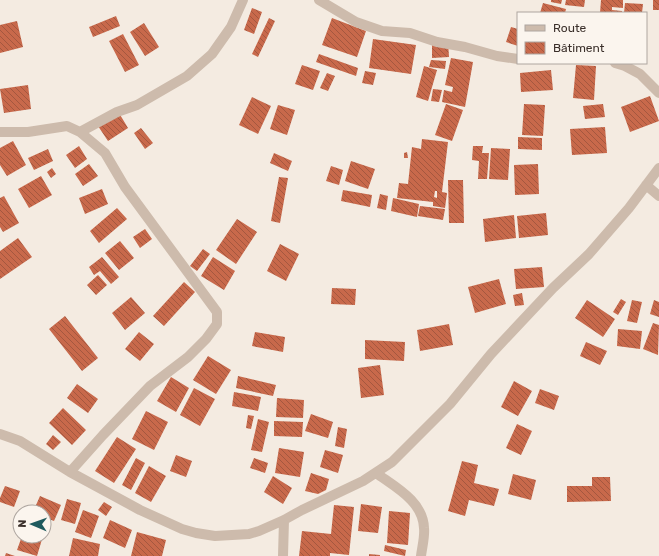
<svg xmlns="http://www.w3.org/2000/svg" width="659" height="556" font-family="Rubik,sans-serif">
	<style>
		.building { fill: url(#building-back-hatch); fill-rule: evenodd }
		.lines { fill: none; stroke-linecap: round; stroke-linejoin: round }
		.minor { stroke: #cdbbac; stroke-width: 10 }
	</style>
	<defs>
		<pattern id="building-back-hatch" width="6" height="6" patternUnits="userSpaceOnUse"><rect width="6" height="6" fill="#c8694b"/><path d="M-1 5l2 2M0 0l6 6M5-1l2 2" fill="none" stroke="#a4573f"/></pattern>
	</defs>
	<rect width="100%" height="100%" fill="#f4ebe1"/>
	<path class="building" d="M551,0H562L561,4L551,2Z
		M566,0H585L584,7L565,5Z
		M601,0H623V8L612,7V10L622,11V13H600Z
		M653,0H659V10H653Z
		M543,3L566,9L565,13H540Z
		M625,3L643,4L642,13H624Z
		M252,8L262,12L254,34L244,30Z
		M116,16L120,26L93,37L89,27Z
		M269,18L275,21L258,57L252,54Z
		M332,18L366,31L357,57L322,45Z
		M17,21L23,47L0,53V25Z
		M144,23L159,47L145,56L130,32Z
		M511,27L518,29V46L506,42Z
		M123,34L139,65L125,72L109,41Z
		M373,39L416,45L411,74L369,68Z
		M448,41L449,57L432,58V42Z
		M319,54L358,68L356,76L316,62Z
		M451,58L473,62L465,107L442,102L444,90L452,92L453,87L445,85Z
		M431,60L446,61L445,69L429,67Z
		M302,65L320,71L313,90L295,84Z
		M576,65L596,66L594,100L573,98Z
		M424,66L437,70L428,101L416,97Z
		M551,70L553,90L521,92L520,73Z
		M365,71L376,73L373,85L362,83Z
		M327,73L335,76L328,91L320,88Z
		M28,85L31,109L4,113L0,89Z
		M433,89L442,90L439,102L431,101Z
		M650,96L659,121L630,132L621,107Z
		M252,97L271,106L258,134L239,125Z
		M446,104L463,110L452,141L435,135Z
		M524,104L545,105L543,136L522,135Z
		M603,104L605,117L585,119L583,106Z
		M278,105L295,110L287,135L270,129Z
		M119,113L128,128L108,141L98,126Z
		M605,127L607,153L572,155L570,129Z
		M141,128L153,143L145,149L134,133Z
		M518,137L542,138V150L518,149Z
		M422,139L448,142L442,192L447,193L445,208L433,206V202L397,198L399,183L408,184L412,147L421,149ZM435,191H437V198L434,197Z
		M13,141L26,165L7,176L0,165V148Z
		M79,146L87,159L75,168L66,155Z
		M473,146H483L482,153H489L487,179H478L479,161L472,160Z
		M491,148L510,149L508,180L489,179Z
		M48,149L53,161L34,170L28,158Z
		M407,152L408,158H404V153Z
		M274,153L292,161L288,171L270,163Z
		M351,161L375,169L368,189L345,181Z
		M89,164L98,176L83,186L75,174Z
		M538,164L539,194L515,195L514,165Z
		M331,166L343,170L339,185L326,181Z
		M52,168L56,174L51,178L47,172Z
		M41,176L52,195L29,208L18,189Z
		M279,177L288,178L280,223L271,221Z
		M448,180H463L464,223H449Z
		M102,189L108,204L85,214L79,198Z
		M343,190L372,195L370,207L341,201Z
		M380,194L388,196L386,210L377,208Z
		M4,196L19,223L3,232L0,227V198Z
		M393,198L419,204L417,217L391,211Z
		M420,206L445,209L443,220L418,216Z
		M117,208L127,219L99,243L90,231Z
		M546,213L548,235L519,238L517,216Z
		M514,215L516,238L485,242L483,219Z
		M237,219L257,232L236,264L216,250Z
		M145,229L152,239L140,248L133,237Z
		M18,238L32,257L0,279V251Z
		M120,241L134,258L119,270L105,253Z
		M280,244L299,254L286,281L267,271Z
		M203,249L210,254L197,271L190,266Z
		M102,257L119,277L111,284L100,271L94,275L89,267Z
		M213,257L235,271L224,290L201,276Z
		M542,267L544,287L516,289L514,269Z
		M98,275L107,285L96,295L87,285Z
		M499,279L506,304L475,313L468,287Z
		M184,282L195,292L164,326L153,316Z
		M332,288L356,289L355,305L331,304Z
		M522,293L524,305L515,306L513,295Z
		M131,297L145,313L125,330L112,313Z
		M621,299L626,302L618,315L613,312Z
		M587,300L615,319L603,337L575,318Z
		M632,300L642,302L637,323L627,321Z
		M654,300L659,302V317L650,314Z
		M65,316L98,358L82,371L49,329Z
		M653,323L659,325L658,355L643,349Z
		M449,324L453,345L420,351L417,330Z
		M618,329L642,331L640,349L617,346Z
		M139,332L154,344L140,361L125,349Z
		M255,332L285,337L283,352L252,346Z
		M365,340L405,342L404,361L365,359Z
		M586,342L607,351L600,365L580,356Z
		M208,356L231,370L216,394L193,380Z
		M380,365L384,395L361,398L358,368Z
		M238,376L276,385L273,396L236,388Z
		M171,377L189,388L176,412L157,401Z
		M514,381L532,391L518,416L501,407Z
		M77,384L98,399L88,413L67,398Z
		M194,388L215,399L200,426L180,415Z
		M540,389L559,396L554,410L535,403Z
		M234,392L261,397L258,411L232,406Z
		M277,398L304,400L303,418L276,417Z
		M63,408L86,430L72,445L49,423Z
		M146,411L168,422L154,450L132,439Z
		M311,414L333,422L328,438L305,431Z
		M248,415L254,416L251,429L246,428Z
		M258,419L269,422L262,452L251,450Z
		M274,421L303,422L302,437L274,436Z
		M517,424L532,431L521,455L506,448Z
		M338,427L347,429L344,448L335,446Z
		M53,435L61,442L53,450L46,444Z
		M117,437L136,449L114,483L95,471Z
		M279,448L304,452L300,477L275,473Z
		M325,450L343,455L338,473L320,467Z
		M176,455L192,461L186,477L170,471Z
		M136,458L145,463L131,490L122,485Z
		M254,458L268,463L265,473L250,468Z
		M462,461L478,465L474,483L499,489L494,506L469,500L465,516L448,511Z
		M149,466L166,476L151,502L135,493Z
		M311,473L329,479L326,490L318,494L305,491Z
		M513,474L536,480L531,500L508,494Z
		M273,476L292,488L283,504L264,492Z
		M592,477H610L611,501L567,502V486H592Z
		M5,486L20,491L14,507L0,502V498Z
		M40,496L61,505L54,521L44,517V512H33Z
		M67,499L81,503L75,524L61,520Z
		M104,502L112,507L106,516L98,510Z
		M361,504L382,507L378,533L358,531Z
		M334,505L354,507L349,555L330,553V556H299L302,531L331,534Z
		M83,510L99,516L91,538L75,532Z
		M389,511L410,513L408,545L387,543Z
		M110,520L132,530L125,548L103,538Z
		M137,532L166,540L162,556H131Z
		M22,536H43L37,556L17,550Z
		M73,538L100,544L98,556H69Z
		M385,545L406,550L405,556L384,551Z
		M6,553L15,556H5Z
		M369,554L380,555V556H369Z"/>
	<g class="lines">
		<path class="minor" d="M319,0L356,22L382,31L410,33L437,42L465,47L497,56L518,59
			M615,63L625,66L640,74L659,93
			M0,132H28L67,126L80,132L105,153L125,187L217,312V324L206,339L188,357L150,386L103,435L70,472
			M80,132L117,112L137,105L187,76L212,54L231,27L243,0
			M646,185L659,196
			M0,434L20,441L70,472L140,510L182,529L196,533L215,536L249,534L259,531L284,520L302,510L363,481L392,462L450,404L491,354L553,288L589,254L629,208L659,168
			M376,473C395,487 423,501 424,528C425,537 422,547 421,556
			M283,556L284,520"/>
	</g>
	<rect x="517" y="12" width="130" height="52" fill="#fbf5ee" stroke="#aea6a0"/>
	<rect x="525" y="25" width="20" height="6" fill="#cdbbac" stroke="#aea6a0"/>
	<text x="553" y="32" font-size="12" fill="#3b302b">Route</text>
	<rect x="525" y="42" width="20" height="12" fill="url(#building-back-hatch)" stroke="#aea6a0"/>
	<text x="553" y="52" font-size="12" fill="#3b302b">Bâtiment</text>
	<g transform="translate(32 524) rotate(272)"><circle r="19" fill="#fbf5ee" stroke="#aea6a0"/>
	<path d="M0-3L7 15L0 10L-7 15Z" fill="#1f5a5e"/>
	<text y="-6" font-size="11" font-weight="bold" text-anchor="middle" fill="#3b302b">N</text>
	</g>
</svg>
